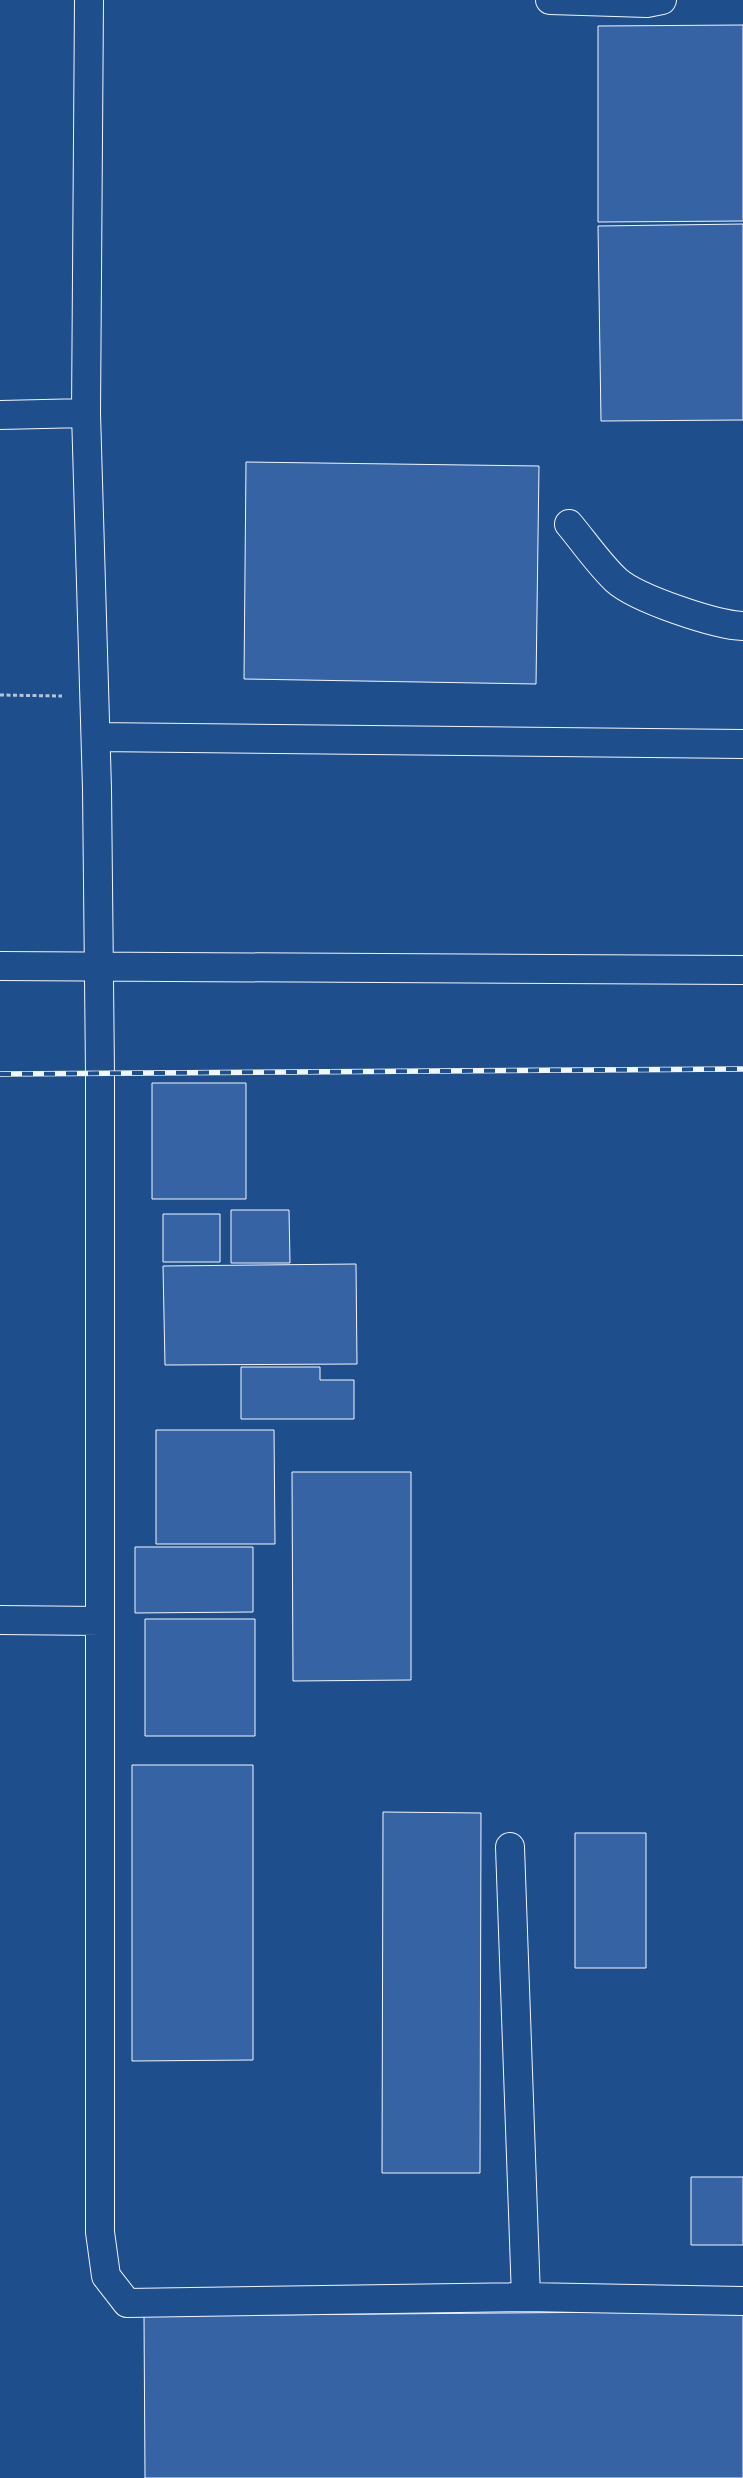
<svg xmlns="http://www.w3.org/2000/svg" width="743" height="2478" font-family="Commissioner,sans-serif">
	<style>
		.building { fill: #3563a3; stroke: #f2f6ff }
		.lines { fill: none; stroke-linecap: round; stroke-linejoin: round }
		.minor-casing { stroke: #f2f6ff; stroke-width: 30 }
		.path { stroke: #b3c4dc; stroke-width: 3; stroke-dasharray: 4 2.5; stroke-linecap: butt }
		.minor { stroke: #1f4e8c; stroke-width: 28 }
		.rail-casing { stroke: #f2f6ff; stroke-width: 5.5 }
		.rail { stroke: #1f4e8c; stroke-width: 4; stroke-dasharray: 11; stroke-linecap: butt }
	</style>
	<rect width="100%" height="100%" fill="#1f4e8c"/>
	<path class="building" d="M743,25V221L598,222V26Z
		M743,224V420L601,421L598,226Z
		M246,462L539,466L536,684L244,679Z
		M152,1083H246V1199H152Z
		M231,1210H289L290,1263H231Z
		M163,1214H220V1262H163Z
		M356,1264L357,1364L165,1365L163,1266Z
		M241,1367H320V1380H354V1419H241Z
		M156,1430H274L275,1544H156Z
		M292,1472H411V1680L293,1681Z
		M135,1547H253V1612L135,1613Z
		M145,1619H255V1736H145Z
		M132,1765H253V2060L132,2061Z
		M383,1812L481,1813L480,2173H382Z
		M575,1833H646V1968H575Z
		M691,2177H743V2245H691Z
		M743,2311V2478H145L144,2316Z"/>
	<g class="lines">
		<defs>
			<path id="minor" d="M89,0L86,413L97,789L100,1074V2232L106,2276L127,2303L526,2297L743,2301
				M550,0L647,3L662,0
				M0,415L86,413
				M569,524C584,542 599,564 616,580C637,599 716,625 743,626
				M96,737L743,744
				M0,966L743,970
				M0,1620L100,1621
				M510,1847L526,2297"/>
		</defs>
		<use href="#minor" class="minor-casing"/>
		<path class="path" d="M0,695L62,696"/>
		<use href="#minor" class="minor"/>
		<defs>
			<path id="rail" d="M0,1074L743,1069"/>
		</defs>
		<use href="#rail" class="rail-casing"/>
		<use href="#rail" class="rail"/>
	</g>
</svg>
